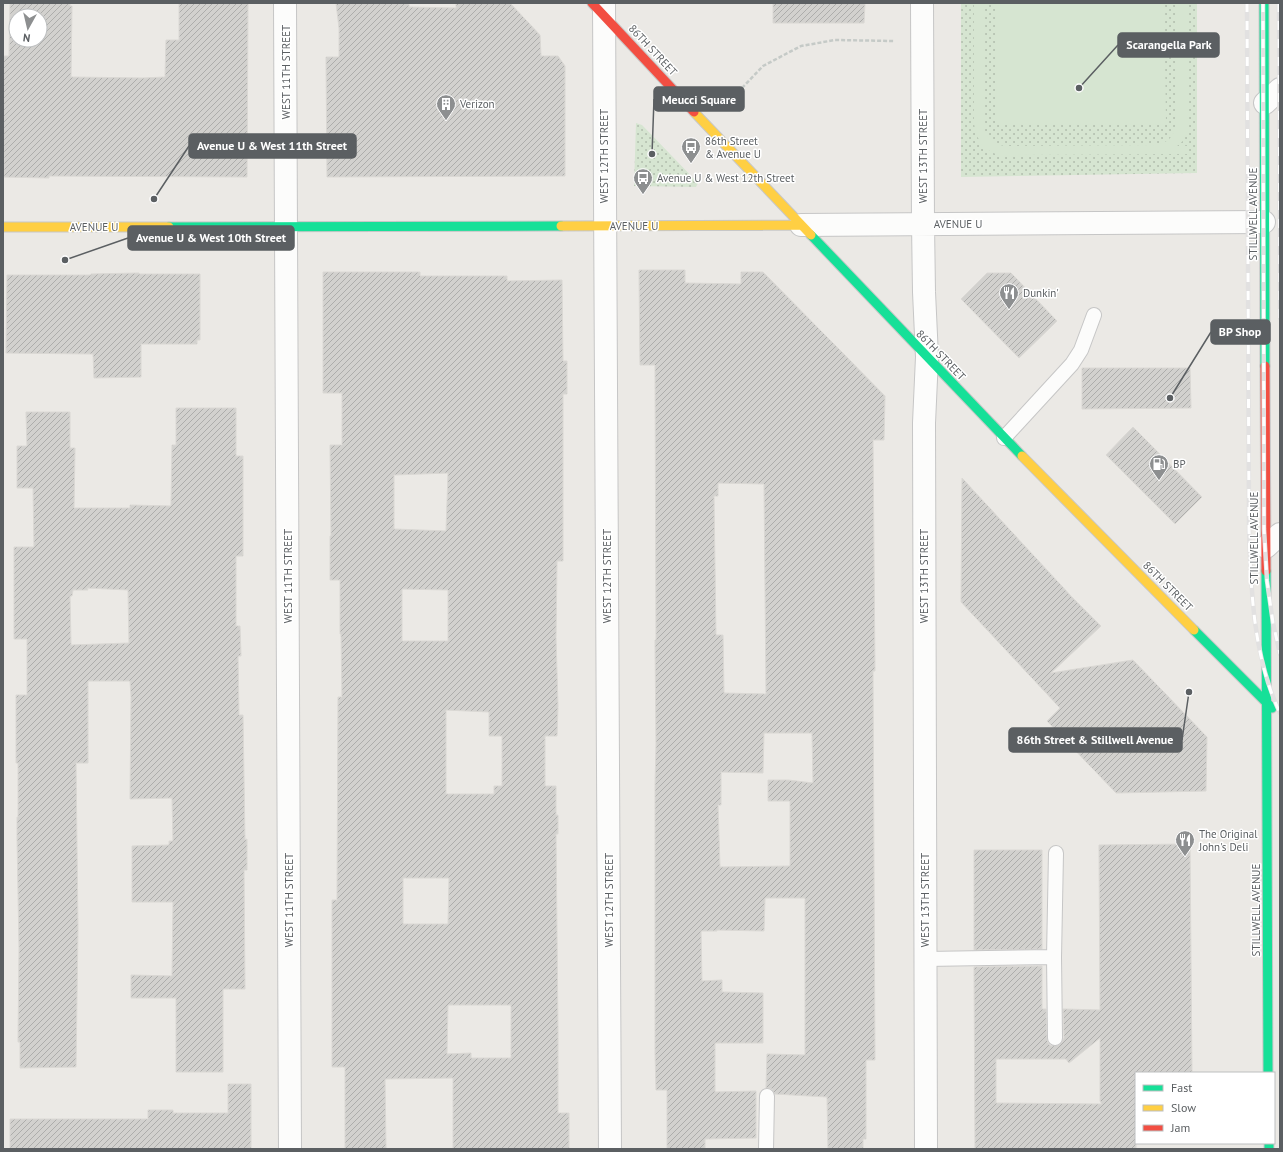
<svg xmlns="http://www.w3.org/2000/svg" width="1283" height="1152" font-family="'PT Sans',sans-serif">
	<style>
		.park { fill: url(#park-dots) }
		.garden { fill: #d6e5d1 }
		.building { fill: url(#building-hatch); stroke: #dad8d4; fill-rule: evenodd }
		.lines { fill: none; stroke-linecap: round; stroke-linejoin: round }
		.lane-casing { stroke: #c6c6c6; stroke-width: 16 }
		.street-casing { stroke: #c6c6c6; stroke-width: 24 }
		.fast-casing { stroke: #c7c7c7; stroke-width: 11 }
		.slow-casing { stroke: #c7c7c7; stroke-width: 11 }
		.jam-casing { stroke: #c7c7c7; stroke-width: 11 }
		.path { stroke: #c5cac7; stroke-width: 2.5; stroke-dasharray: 4 2; stroke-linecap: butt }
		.lane { stroke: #fcfcfb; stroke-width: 14 }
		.street { stroke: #fcfcfb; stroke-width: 22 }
		.fast { stroke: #16e098; stroke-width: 9 }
		.slow { stroke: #ffcf43; stroke-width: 9 }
		.jam { stroke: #f24e42; stroke-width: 9 }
		.rail-casing { stroke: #e2e1e1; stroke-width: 4.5 }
		.rail { stroke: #fff; stroke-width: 3; stroke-dasharray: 9; stroke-linecap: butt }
		.labels { text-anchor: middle; stroke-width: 3; stroke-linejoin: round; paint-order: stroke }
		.street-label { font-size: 11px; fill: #5b5f62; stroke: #fff }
		.poi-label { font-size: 11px; fill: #5b5f62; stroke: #fff; text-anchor: start }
		.leader { fill: none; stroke: #5b5f62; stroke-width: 1.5 }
		.callout-dot { fill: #5b5f62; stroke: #fff; stroke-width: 1.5 }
		.callout { fill: #5b5f62; stroke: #5b5f62; stroke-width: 1.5 }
		.callout-label { font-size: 12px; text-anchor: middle; font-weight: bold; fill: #fff }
	</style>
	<defs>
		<pattern id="park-dots" width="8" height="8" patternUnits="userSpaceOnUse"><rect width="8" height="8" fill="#d6e5d1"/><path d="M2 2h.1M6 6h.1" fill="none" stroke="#b1bdad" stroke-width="1.8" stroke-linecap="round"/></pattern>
		<pattern id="building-hatch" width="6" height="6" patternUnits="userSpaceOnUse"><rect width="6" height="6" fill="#d2d1ce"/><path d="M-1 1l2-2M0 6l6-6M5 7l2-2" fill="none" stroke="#adadab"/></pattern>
	</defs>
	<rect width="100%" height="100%" fill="#ebe9e5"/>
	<path class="park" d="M961,3H1197V173L961,177Z
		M636,123L642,125L698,183L696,187L634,186Z"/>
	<path class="garden" d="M974,3H983V126C986,137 993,145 1005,146L1156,145C1167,143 1174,137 1175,126L1176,3H1187V132L1184,140L1177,146H1187V154L1000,155C983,151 976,139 974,123Z
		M995,3H1164L1166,124L997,125Z"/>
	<path class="building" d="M10,3H70V6H72L71,77L143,78L165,77L166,40H179V3H248L247,177L49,176V178L4,177L3,56H9ZM16,16H40V40H16Z
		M336,3H399L409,4V7L456,8V3H510L540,35L541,56H558L565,66V176L327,177L326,57H339V28Z
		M773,3H865L864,23H773Z
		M639,270H685V283L741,284V272H763L885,396L884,440H873L875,671H873L875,1060H866V1139H863V1149H828L827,1097L775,1094L772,1089L766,1088L767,1054L805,1055V898H765L764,931L717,930V931H701L702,981L722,980V992L763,993V1043H715V1092L756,1091V1138L705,1139V1149H667V1090H656L655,1052V786L656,744L655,640H656L655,365H640ZM718,483L764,484L766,694L724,693L723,635H716L714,496H718ZM764,733H812L813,783L788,780H768V801H790V866L720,867L718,805H721V772L763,773Z
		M323,272H420V276H507V281L562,280L563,361H567V394H563V561H557L556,638L558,706L557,736H545V786H556V815H558V834H556L558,1029V1113H569V1149H453V1078L385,1079L386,1149H345V1067H332V900H337L338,697H342L341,634H340V580H330V536H331L330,445H342V393H323ZM448,473L446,531L394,529V475ZM402,589L448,590V641H402ZM446,710L489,712V736H502V786H494V794H446ZM403,878H449L448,924H403ZM448,1005H511V1058H471V1053L447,1054Z
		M139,273V274H200V340H197V344H141V377L94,378L93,354L6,353L7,275H91V274Z
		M987,273H1011L1057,321L1019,358L961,299Z
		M1082,368H1190L1191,408L1082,409Z
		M176,408H236V456H243V556H236V626H240L241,656H238L239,715H243L245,840L247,839V870H244L245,989H223V1072H176V998H131V975L172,976L173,902H132V846L169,845V841H173L172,798L130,799L131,696L130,681H88V763H76L78,930L76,1067L20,1068V1042H18L19,948L17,836V817H18V763H16V695H27V639H14V547H34L33,488H17V446H27L26,412H70V448H75L74,508H130V505L171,506L172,445H176ZM87,588L128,590L129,643L71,645L70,596H72L73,590H88Z
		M1133,427L1202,497L1175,524L1106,455Z
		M962,478L1071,596L1101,626L1051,673L1133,660L1207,737L1206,791L1116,793L1047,721L1060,708L961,602Z
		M1190,844L1192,1073H1136V1149H975L974,967L1042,966V1009H1046L1047,1038L1048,1043L1051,1046L1059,1045L1062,1042L1064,1038L1063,1009L1100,1010L1099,845ZM1100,1038V1101L1102,1104L996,1103V1059H1066L1069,1063Z
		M974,850H1042V949L974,950Z
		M228,1084H251V1149H10V1119H148V1110H173V1113H228Z"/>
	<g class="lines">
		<defs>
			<path id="lane" d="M1004,438L1072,364L1081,350L1094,315
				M1054,957L1056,853
				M926,959L1054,957L1055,1038
				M766,1149L767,1096"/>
			<path id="street" d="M285,3L290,1149
				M604,3L610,1149
				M922,3L923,224L924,292L927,357L924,423L926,1149
				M1265,103L1280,89
				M801,225L1264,222
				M1266,547L1280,534"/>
			<path id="fast" d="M1264,3L1265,366
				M169,227L561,226
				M811,235L1022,456
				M1266,571L1268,1073
				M1194,630L1272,708
				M1269,1143V1149"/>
			<path id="slow" d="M694,112L811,235
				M561,226L801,225
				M3,227H169
				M1022,456L1194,630"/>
			<path id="jam" d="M592,3L694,112
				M1265,366L1266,571"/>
		</defs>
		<use href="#lane" class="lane-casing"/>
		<use href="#street" class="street-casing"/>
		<use href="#fast" class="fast-casing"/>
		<use href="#slow" class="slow-casing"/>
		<use href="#jam" class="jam-casing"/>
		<path class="path" d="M742,88L763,66L801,46L835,40L894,41"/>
		<use href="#lane" class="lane"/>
		<use href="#street" class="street"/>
		<use href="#fast" class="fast"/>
		<use href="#slow" class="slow"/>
		<use href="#jam" class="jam"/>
		<defs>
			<path id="rail" d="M1247,3L1249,529C1251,591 1253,656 1280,713
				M1263,3L1264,529L1267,581L1273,623L1280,654
				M1279,3L1280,318"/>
		</defs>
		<use href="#rail" class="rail-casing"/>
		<use href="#rail" class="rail"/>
	</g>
	<defs>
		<symbol id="building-pin" viewBox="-11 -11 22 30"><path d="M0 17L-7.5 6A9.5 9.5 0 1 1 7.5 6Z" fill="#8d8f90" stroke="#fff"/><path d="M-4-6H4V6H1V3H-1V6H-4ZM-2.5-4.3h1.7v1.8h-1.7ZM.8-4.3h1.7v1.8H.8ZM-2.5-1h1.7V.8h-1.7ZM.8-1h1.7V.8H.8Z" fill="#fff"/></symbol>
		<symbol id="bus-pin" viewBox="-11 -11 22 30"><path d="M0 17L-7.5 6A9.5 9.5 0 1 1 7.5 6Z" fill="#8d8f90" stroke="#fff"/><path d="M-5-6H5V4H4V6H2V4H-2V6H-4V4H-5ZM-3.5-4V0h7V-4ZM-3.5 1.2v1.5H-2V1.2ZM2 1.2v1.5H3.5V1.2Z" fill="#fff"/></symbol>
		<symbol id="restaurant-pin" viewBox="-11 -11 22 30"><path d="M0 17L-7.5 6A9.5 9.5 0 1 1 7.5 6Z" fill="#8d8f90" stroke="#fff"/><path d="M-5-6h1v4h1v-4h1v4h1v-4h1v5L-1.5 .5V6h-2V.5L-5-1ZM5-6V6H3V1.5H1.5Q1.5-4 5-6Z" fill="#fff"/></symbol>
		<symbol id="fuel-pin" viewBox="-11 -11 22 30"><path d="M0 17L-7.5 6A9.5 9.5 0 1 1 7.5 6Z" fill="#8d8f90" stroke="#fff"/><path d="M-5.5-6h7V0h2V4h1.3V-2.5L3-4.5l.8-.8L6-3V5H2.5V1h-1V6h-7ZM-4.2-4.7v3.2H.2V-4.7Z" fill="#fff"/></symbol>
	</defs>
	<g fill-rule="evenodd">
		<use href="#building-pin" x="435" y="93" width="22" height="30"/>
		<use href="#bus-pin" x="680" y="136" width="22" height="30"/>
		<use href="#bus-pin" x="632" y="167" width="22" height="30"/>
		<use href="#restaurant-pin" x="998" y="282" width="22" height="30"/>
		<use href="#fuel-pin" x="1148" y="453" width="22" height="30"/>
		<use href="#restaurant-pin" x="1174" y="829" width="22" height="30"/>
	</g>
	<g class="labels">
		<g class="street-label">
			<text transform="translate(653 50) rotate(47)" y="4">86TH STREET</text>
			<text transform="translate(286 72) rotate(-90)" y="4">WEST 11TH STREET</text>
			<text transform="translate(604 156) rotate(-90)" y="4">WEST 12TH STREET</text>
			<text transform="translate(923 156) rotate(-90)" y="4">WEST 13TH STREET</text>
			<text transform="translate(1253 214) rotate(-90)" y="4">STILLWELL AVENUE</text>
			<text x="958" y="228">AVENUE U</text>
			<text x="634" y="230">AVENUE U</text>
			<text x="94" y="231">AVENUE U</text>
			<text transform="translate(941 355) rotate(46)" y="4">86TH STREET</text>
			<text transform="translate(1254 538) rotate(-90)" y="4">STILLWELL AVENUE</text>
			<text transform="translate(288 576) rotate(-90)" y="4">WEST 11TH STREET</text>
			<text transform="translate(607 576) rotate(-90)" y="4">WEST 12TH STREET</text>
			<text transform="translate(924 576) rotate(-90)" y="4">WEST 13TH STREET</text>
			<text transform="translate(1168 586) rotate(45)" y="4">86TH STREET</text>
			<text transform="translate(289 900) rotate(-90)" y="4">WEST 11TH STREET</text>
			<text transform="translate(609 900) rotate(-90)" y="4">WEST 12TH STREET</text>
			<text transform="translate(925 900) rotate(-90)" y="4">WEST 13TH STREET</text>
			<text transform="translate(1256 910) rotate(-90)" y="4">STILLWELL AVENUE</text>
		</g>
		<g class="poi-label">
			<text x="460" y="108">Verizon</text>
			<text x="705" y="145">86th Street<tspan x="705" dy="13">&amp; Avenue U</tspan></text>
			<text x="657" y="182">Avenue U &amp; West 12th Street</text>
			<text x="1023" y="297">Dunkin'</text>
			<text x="1173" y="468">BP</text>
			<text x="1199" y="838">The Original<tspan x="1199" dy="13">John's Deli</tspan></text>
		</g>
	</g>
	<path class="leader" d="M1079 88L1118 45M652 154L654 99M154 199L189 146M65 260L128 238M1170 398L1211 332M1189 692L1182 740"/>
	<g class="callout-dot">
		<circle cx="1079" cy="88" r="4"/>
		<circle cx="652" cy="154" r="4"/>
		<circle cx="154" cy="199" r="4"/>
		<circle cx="65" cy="260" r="4"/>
		<circle cx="1170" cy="398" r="4"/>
		<circle cx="1189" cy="692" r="4"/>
	</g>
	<g class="callout">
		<rect x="1118" y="33" width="101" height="24" rx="4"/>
		<rect x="654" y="87" width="90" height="24" rx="4"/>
		<rect x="189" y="134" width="167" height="24" rx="4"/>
		<rect x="128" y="226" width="166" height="24" rx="4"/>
		<rect x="1211" y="320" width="59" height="24" rx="4"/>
		<rect x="1009" y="728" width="173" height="24" rx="4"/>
	</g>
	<g class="callout-label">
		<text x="1169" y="49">Scarangella Park</text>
		<text x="699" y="104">Meucci Square</text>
		<text x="272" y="150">Avenue U &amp; West 11th Street</text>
		<text x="211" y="242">Avenue U &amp; West 10th Street</text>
		<text x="1240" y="336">BP Shop</text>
		<text x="1095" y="744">86th Street &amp; Stillwell Avenue</text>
	</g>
	<rect width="1283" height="1152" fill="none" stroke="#5b5f62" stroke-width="8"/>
	<rect x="1135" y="1072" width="140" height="72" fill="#ffffff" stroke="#bdbfc0"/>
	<rect x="1143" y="1085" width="20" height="6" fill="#16e098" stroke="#bdbfc0"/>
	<text x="1171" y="1092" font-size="12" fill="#5b5f62">Fast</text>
	<rect x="1143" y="1105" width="20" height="6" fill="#ffcf43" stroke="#bdbfc0"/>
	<text x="1171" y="1112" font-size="12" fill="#5b5f62">Slow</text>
	<rect x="1143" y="1125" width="20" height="6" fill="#f24e42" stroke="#bdbfc0"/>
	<text x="1171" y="1132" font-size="12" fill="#5b5f62">Jam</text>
	<g transform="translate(28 28) rotate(188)"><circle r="19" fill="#ffffff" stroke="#bdbfc0"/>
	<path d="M0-3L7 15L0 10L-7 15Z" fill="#8d8f90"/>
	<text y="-6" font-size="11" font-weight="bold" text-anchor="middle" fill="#5b5f62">N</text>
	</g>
</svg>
